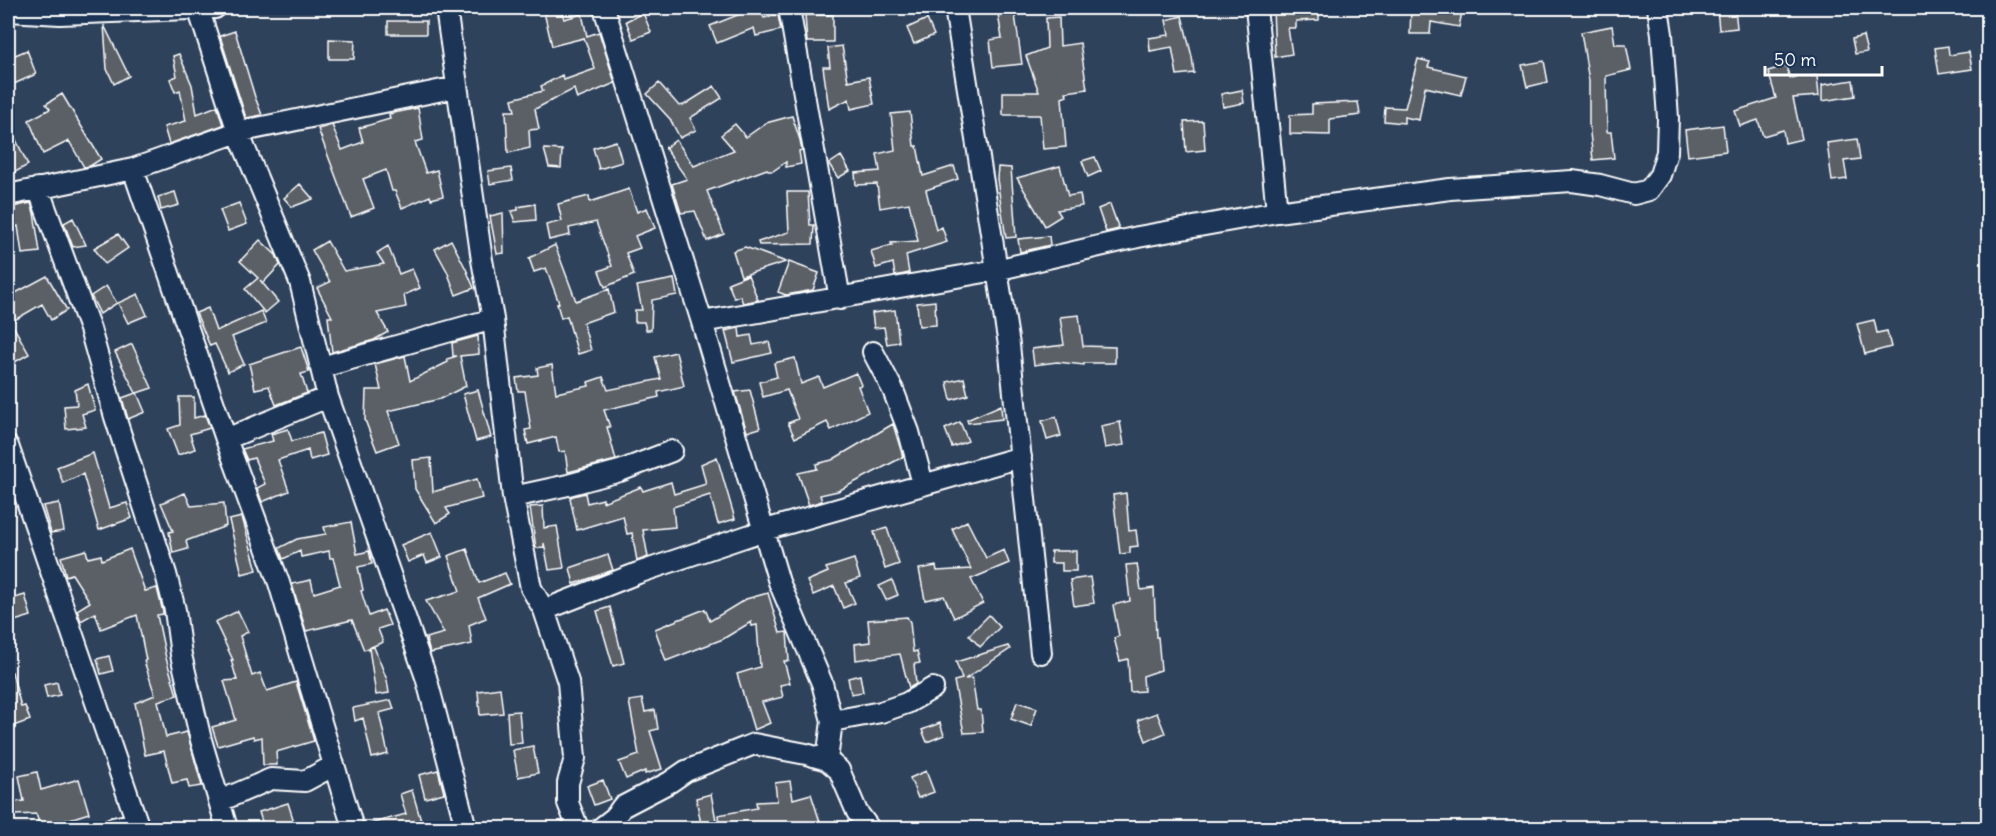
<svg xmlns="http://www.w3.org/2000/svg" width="1996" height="836" font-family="Delius,sans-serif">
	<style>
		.building { fill: #5a6066; stroke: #fff; stroke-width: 1.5 }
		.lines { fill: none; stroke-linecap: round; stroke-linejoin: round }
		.street-casing { stroke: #fff; stroke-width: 24 }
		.street { stroke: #1d3557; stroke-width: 20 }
	</style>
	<rect width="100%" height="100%" fill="#2f425c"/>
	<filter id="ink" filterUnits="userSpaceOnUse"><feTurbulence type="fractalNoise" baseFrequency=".0167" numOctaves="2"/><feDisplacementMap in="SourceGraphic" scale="12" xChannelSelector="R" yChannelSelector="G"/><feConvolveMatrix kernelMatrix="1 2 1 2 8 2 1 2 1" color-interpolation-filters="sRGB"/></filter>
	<g filter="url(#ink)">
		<path class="building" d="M543,8H561L564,19L582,14L587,36L599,32L615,83L577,99L574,89L535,109L539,129L529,130L530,148L508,153L506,111H515L512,99L543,91L541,86L562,75L564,80L595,69L584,38L552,46Z
			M740,8H759L764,18L778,15L781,30L756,36L754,28L717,43L710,26L743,13Z
			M997,8H1014L1022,64L993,67L990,40L1002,38Z
			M1273,8H1319V20L1296,21V28H1288L1292,54L1275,57Z
			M1411,8H1439L1462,12L1459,27L1431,22L1430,34H1410Z
			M1717,8H1735L1737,28L1719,30Z
			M643,13L651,32L633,39L626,21Z
			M805,15H833V42H807Z
			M1182,16L1192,57L1194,73L1177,75L1172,47L1150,51L1149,38L1169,35L1166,20Z
			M1059,17L1060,46L1080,43L1087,89L1066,92L1067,96L1062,98L1066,147L1043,149L1040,115H1003V92H1039L1026,56L1047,48L1046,18Z
			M927,19L934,35L914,44L907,28Z
			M388,21H426V34H388Z
			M104,25L129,76L114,84L107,69Z
			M1612,26L1615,44H1626L1631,70L1606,76L1607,132H1611L1614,158L1593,160L1589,124V81L1581,32Z
			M235,31L255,97L262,115L246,118L220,36Z
			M1863,36L1867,52L1855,54L1852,39Z
			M329,39L355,40L354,59H329Z
			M842,46L848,81L869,77L874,104L851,109L849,99L829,109L823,67H830L828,48Z
			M1948,46L1949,55L1969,52L1972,69L1939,74L1935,48Z
			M27,50L36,74L14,84L8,66V58Z
			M179,54L192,85L197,114L217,106L223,125L169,144L164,127L186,121L180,90L175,92L170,79L177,76L173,56Z
			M1418,59L1430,62L1428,67L1466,76L1461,95L1425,87L1419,120L1404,117V123L1384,121L1385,107L1405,108Z
			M1544,61L1548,82L1527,87L1522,65Z
			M1786,66L1790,78L1817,76L1819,96L1793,98L1802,139L1785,143L1783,130L1763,136L1758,120L1740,126L1735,111L1776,98L1768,71Z
			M1853,80L1855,96L1822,101V85Z
			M659,83L679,106L684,105L714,86L722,98L690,118L696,130L680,138L670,119L647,94Z
			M1242,90L1244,103L1223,107L1221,94Z
			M62,94L101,159L90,166L84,167L69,141L43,154L29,120L50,109L46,104Z
			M1358,102L1360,115L1330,119V135L1290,134V115L1312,114V104Z
			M418,108L423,140L415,142L426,173L437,170L443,196L431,199L430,196L402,208L395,191H392L386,170L363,179L374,208L351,217L318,129L332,125L342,150L363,142L359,128L390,119L389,114Z
			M910,112L914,146H917L923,176L954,166L958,179L926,190L936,230L942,227L947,242L906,255L909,273L895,276L893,263L876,268L871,251L892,245L891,243L918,241L909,203L880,208L877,184L856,185L855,173L880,171L877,154L895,150L891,114Z
			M792,116L800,140L802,150L799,151L801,164L786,167V162L773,171H768L767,169L707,191L724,234L707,241L695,211L681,213L672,184L687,179L665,148L676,140L694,166L734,150L721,135L735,124L746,137L766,123Z
			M1203,121L1205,150L1186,152L1184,122Z
			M8,123L28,165L8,176Z
			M1723,125L1726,151L1688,156L1685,130Z
			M1857,139L1860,159L1844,161L1847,179L1832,181L1827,143Z
			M616,141L622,162L599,169L593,148Z
			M544,149L562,150L561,168L549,167Z
			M841,156L850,171L838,178L829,164Z
			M1095,157L1101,171L1088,177L1082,161Z
			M1060,166L1068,196L1080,194L1082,206L1057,210L1061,216L1045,226L1017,178Z
			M998,167L1011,168L1016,237L1006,238L997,179Z
			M511,168L513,180L490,184L488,171Z
			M300,184L313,199L292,207L284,198Z
			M629,189L637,212L647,208L655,228L635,236L640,248L626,253L634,275L605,287L599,271L612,266L596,222L569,228L570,235L549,240L546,225L562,221L558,204L589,196L590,202Z
			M175,192L179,205L161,210L158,197Z
			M787,192H808L810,225H814L813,244L759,245L758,242L789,232Z
			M31,203L34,213L40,252L22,254L18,226L12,228L8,208Z
			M239,203L247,224L228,231L220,210Z
			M535,204L536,220L515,222L511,211L518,210V207Z
			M1110,204L1119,229L1106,232L1098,209Z
			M503,213L504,253L497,254L490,216Z
			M73,218L86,245L73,247L64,223Z
			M118,234L128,248L105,264L94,248Z
			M1049,236L1050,245L1020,252L1018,239Z
			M260,240L276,255L280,265L263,283L260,280L278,302L265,313L245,289L258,278L240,261Z
			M451,240L466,269L474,288L456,295L447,271L435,249Z
			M327,241L344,271L384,264L377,253L388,246L399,274L412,269L420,288L404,295L406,307L377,313L388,332L374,340L332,352L328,317H332L317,288L330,282L312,250Z
			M555,245L576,301L609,289L614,312L583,323L591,350L578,354L567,316L561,318L557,304L559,303L546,268L534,272L529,258Z
			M745,247L786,262L741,276L733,251Z
			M789,262L819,273L813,290L786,295L778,292Z
			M748,275L758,300L743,303L740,296L734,298L728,283Z
			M47,276L67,310L51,320L42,304L11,322L29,354L8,366V297Z
			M674,279L677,295L652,300L651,330H646L644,322H635V310H642L637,286Z
			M106,286L117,303L100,314L91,296Z
			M138,294L147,315L128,323L118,303Z
			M935,301L936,325L919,326L917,303Z
			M208,308L216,331L261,311L266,323L232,337L244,364L228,372L215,344L210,346L196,313Z
			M895,310L899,342L887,344L884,327L874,328L872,313Z
			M1079,315L1083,346L1115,347V363H1084V365L1057,362L1034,365L1032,349L1064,345L1060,317Z
			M1874,320L1877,333L1887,331L1891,347L1865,354L1857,324Z
			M739,328L740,337L751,335L753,345L769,342L772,353L733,362L725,331Z
			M478,336L479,354L460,356L466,386L440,399L388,411L399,443L377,451L365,420L366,390H381L375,364L405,356L410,381L448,362L447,359L457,356H453L452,343Z
			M132,344L152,388L137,393L145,412L128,419L122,398L136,393L115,352Z
			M301,347L309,372L301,374L307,393L276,405L269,386L255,389L249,364Z
			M676,352L684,386L658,392L659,397L604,410L610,427H607L616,460L568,472L565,451L559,452L556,437L528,444L525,430L531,429L525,391H518L516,378L538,375L537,368L552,365L556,393L589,386L588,382L603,377L608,390L661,379L655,357Z
			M795,358L801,384L819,377L823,387L856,373L861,385L858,386L868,412L831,430L827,422L795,438L788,423L798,419L787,390L763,397L759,382L777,377L774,363Z
			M964,378L968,395L951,400L947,382Z
			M88,384L95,410L82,414L86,427L66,429L64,406L77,405L75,390Z
			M478,390L491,437L476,441L463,394Z
			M750,390L760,428L747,432L735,392Z
			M179,397H194V418L205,415L210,428L190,434L195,449L178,455L168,429L180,425Z
			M1001,405L1002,419L968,423L967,420Z
			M1056,417L1061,436L1047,440L1042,421Z
			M960,422L968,441L952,447L945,429Z
			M1120,422L1124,445L1105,448L1101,426Z
			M893,424L903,457L838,491L820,495L822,501L809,505L798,473L817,469L816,464L832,460Z
			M288,429L292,441L321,433L327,455L310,460L308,450L278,460L289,491L262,502L257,488L265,484L254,458L247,460L242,449L273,441L271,434Z
			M93,453L109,508L127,503L132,518L99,530L83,474L63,483L57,467Z
			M717,457L735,519L718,524L710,495L673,507L675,527L643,530L648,557L637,561L632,533L627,534L623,516L577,530L570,498L573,496L585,493L587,503L603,499V502L641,487L643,491L671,482L674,494L706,484L701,464Z
			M431,458L433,492L477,479L482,498L446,508L450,514L436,523L415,489L413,460Z
			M185,493L191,506L224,503L226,526L186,541L188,549L173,553L169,532L173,531L161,503Z
			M1126,493L1129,531L1136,530L1138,546L1130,547V553L1120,554L1113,495Z
			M59,503L64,531L51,533L43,506Z
			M543,506L544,528L557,526L564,568L549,570L544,543V547L536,548L530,507Z
			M242,517L257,570L242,574L229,520Z
			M967,521L986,558L1004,550L1009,563L971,579L983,603L954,618L944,596L925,600L919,569L936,566L937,571L971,569L952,529Z
			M351,522L357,554L369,551L372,564L358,567L363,590L361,591L369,616L384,610L390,625L378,629L383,642L364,650L352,620L306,631L292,584L311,580L314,593L340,585L333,558H330L329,551L301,557L300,551L283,559L279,548L297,539L326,534L324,527Z
			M887,528L899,564L885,569L874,532Z
			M432,532L442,557L427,563L424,555L408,562L401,545Z
			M130,549L145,591L157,588L163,612V614L157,615L166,658L177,695L158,701L166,737L187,732L202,786L189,788L187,780L172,783L164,751L145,755L135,703L155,695L144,661L146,660L137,615L101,629L95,613L81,621L77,610L90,602L72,574L66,576L61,557L86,550L88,558L101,555L102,560Z
			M467,549L479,583L505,573L510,584L478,598L486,618L469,625L472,644L430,653L426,638L444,633L426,601L460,591L448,556Z
			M1051,551H1076V571H1062V563H1051Z
			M608,555L613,570L574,584L570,568Z
			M854,559L860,578L846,583L855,603L843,608L834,586L813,595L807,581L828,572L826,568Z
			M1137,564L1141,590L1154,588L1156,637H1158L1161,670L1143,676L1144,691L1130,692L1128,659L1120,661L1114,638L1119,636L1113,605L1130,601L1126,565Z
			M1090,577L1094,603L1074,606L1070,580Z
			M892,580L898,595L886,600L879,586Z
			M768,593L780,633L787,632L789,661H784L790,683L780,685L783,697L762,702L770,723L754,730L737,674L760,667L757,625L752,626L751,622L723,639L666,661L655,629L705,609L710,621L746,599Z
			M25,595L31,616L8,623V600Z
			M610,607L624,663L613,666L597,611Z
			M238,611L248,632L240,636L252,676L260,673L267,691L296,682L314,741L276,752L277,765H263L262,737L254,739L253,736L218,746L212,727L236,720L224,681L237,680L231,660H233L215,622Z
			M989,615L1000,627L980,647L969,635Z
			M907,617L910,622L913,652L917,651L920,663L914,664L916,684L909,688L900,654L856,660L855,644L870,642L868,620Z
			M1008,646L1010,649L965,679L972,678L977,710H981L983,732L964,733L954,681L962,679L956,662Z
			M374,647L387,680L389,693L376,695L369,648Z
			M109,656L113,671L101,674L97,659Z
			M12,672L21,707L25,706L30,720L8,728V673Z
			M860,675L863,692L851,694L848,678Z
			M57,682L60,695L47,698L44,685Z
			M500,688L503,713L480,715L478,691Z
			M642,699L645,712L655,710L658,729L650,731L662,769L645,774V771L626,779L619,762L639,755L629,701Z
			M391,700L394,709L379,713L388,754L372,758L363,718L355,721L353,708Z
			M1017,702L1037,708L1031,726L1011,719Z
			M519,711L522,743L509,744L507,712Z
			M1157,713L1165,733L1146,741L1138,720Z
			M940,723L944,735L927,742L922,730Z
			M533,746L538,773L518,777L513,750Z
			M438,770L444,793L425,798L419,775Z
			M926,771L934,792L918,798L910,778Z
			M37,772L41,790L79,779L89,813L41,828L36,814L15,815L14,802L24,801L19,776Z
			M603,780L610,799L594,805L587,786Z
			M790,781L793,799L811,794L822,828H720L718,815L757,808L756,802L777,801L775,783Z
			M412,790L423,828H366V825L406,814L400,794Z
			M711,794L716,820L701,824L696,798Z
			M288,803L296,828H264L259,812Z"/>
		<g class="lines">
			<defs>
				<path id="street" d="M198,8L238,132L300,282L328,397L426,677L466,828
					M446,8L482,260L493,319L513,497L531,588L544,610L638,573L765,530L1021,457
					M604,8L702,322L779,582L822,683L832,721L827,760
					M789,8L840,299
					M955,8L1009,345L1041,653
					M1256,8L1277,212
					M8,11L60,14L215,8
					M133,169L226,439L279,583L353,828
					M38,188L90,329L115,417L166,574L175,610L181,655L201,740L227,828
					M8,195L133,169L238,132L457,87
					M702,322L996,270L1138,237L1277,212L1450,189L1572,181L1600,185L1634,194L1649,190L1660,175L1667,152L1668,118L1662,34L1658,8
					M873,352L893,390L909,432L923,484
					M322,367L493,319
					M226,439L328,397
					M8,446L139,828
					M513,497L568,485L620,471L672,451
					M544,610L568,682L575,758L568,783V803L578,828
					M832,721L881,712L907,703L933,688
					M220,801L271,779L305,781L333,766
					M113,828L137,823
					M601,828L615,817L622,807L670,782L686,771L754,744L806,754L827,760L839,770L857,812L869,828"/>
			</defs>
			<use href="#street" class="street-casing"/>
			<use href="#street" class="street"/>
		</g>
	</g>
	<rect width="1996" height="836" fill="none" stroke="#1d3557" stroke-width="30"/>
	<rect x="15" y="15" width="1966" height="806" fill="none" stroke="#fff" stroke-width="2" filter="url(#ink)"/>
	<path d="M1765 66v9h117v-9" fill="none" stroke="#ffffff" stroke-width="3"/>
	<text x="1774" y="66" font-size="18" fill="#ffffff" stroke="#1d3557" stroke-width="4.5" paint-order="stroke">50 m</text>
</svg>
